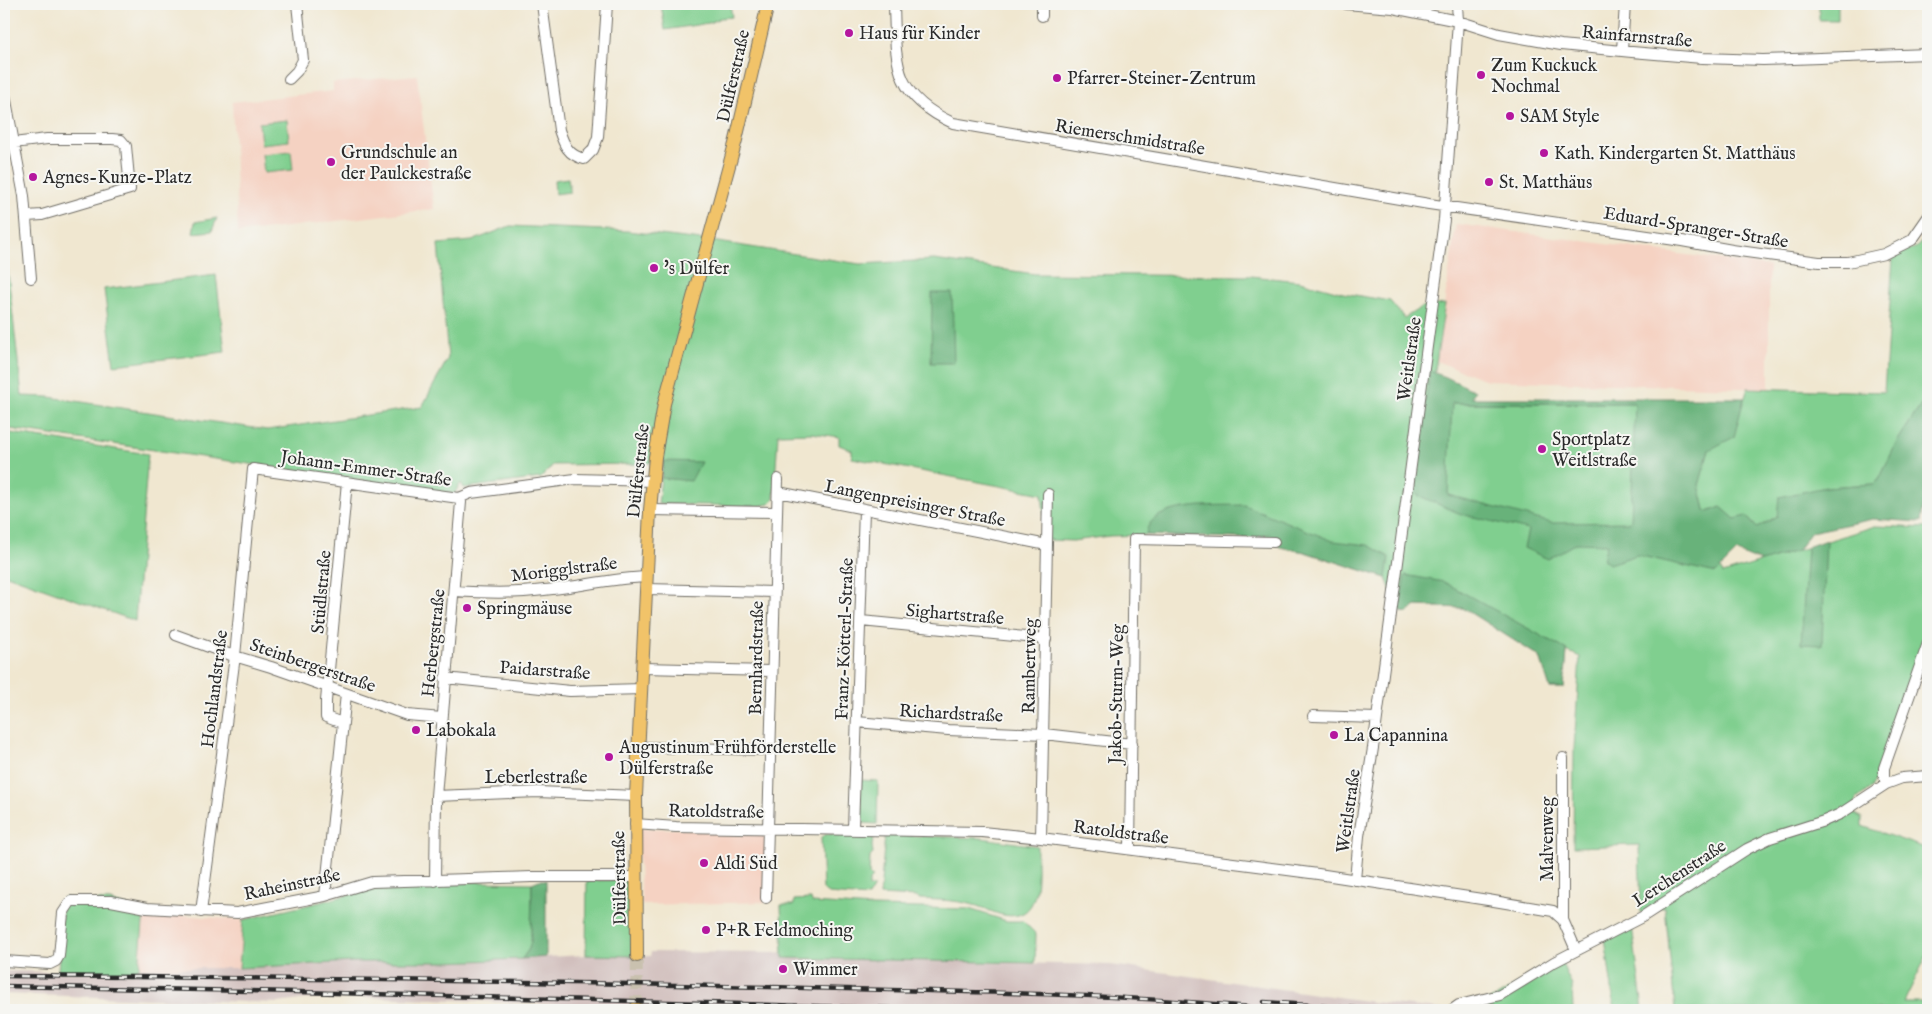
<svg xmlns="http://www.w3.org/2000/svg" width="1932" height="1014" font-family="'IM FELL English',serif">
	<style>
		.built { fill: #f5d2c2 }
		.industrial { fill: #d1bfbd }
		.green { fill: #80cf8f; stroke: #567d5d }
		.forest { fill: #68b27a; stroke: #4a6e52; fill-rule: evenodd }
		.lines { fill: none; stroke-linecap: round; stroke-linejoin: round }
		.major-tunnel { stroke: #c9c1af; stroke-width: 12; stroke-dasharray: 12 6; stroke-linecap: butt }
		.minor-casing { stroke: #706d65; stroke-width: 12 }
		.major-casing { stroke: #706d65; stroke-width: 14 }
		.minor { stroke: #fff; stroke-width: 10 }
		.major { stroke: #f1c369; stroke-width: 12 }
		.rail-casing { stroke: #2b2b2b; stroke-width: 4.5 }
		.rail { stroke: #f6f6f2; stroke-width: 2.5; stroke-dasharray: 8; stroke-linecap: butt }
		.poi-dot { fill: #b5179e; stroke: #f6f6f2; stroke-width: 2 }
		.labels { text-anchor: middle; stroke-width: 4; stroke-linejoin: round; paint-order: stroke }
		.poi-label { font-size: 18px; fill: #2b2b2b; stroke: #f6f6f2; text-anchor: start }
		.street-label { font-size: 18px; fill: #2b2b2b; stroke: #f6f6f2 }
	</style>
	<rect width="100%" height="100%" fill="#f6f6f2"/>
	<filter id="ink" filterUnits="userSpaceOnUse"><feTurbulence type="fractalNoise" baseFrequency=".02" numOctaves="2"/><feDisplacementMap in="SourceGraphic" scale="10" xChannelSelector="R" yChannelSelector="G"/><feConvolveMatrix kernelMatrix="1 2 1 2 8 2 1 2 1" color-interpolation-filters="sRGB"/></filter>
	<filter id="wash" filterUnits="userSpaceOnUse"><feTurbulence type="fractalNoise" baseFrequency=".0096" numOctaves="4" result="noise"/><feDisplacementMap in="SourceGraphic" scale="20" xChannelSelector="R" yChannelSelector="G"/><feGaussianBlur stdDeviation="1.12" result="paint"/><feColorMatrix in="noise" values="0 0 0 0 0 0 0 0 0 0 0 0 0 0 0 0 0 1.4 0 .05"/><feComposite in="paint" operator="in"/></filter>
	<g filter="url(#wash)">
		<rect width="100%" height="100%" fill="#f0e7d0"/>
		<path class="built" d="M417,75L434,209L238,233L232,102L333,91V83Z
			M1456,224L1769,266V389L1487,380L1436,361Z
			M636,828L766,831L767,902L642,905Z
			M144,912L243,920L239,968H139Z"/>
		<path class="industrial" d="M651,952L782,953L783,958L1111,965L1373,1002L1449,1010H639L603,1007L432,999L330,996L278,1003L4,994V971L132,973L139,968H239L353,962H444L586,955L650,956Z"/>
		<path class="green" d="M661,4H730L732,17L720,18L709,23L665,30Z
			M1819,4H1838V20H1819Z
			M287,120L289,141L261,144L259,123Z
			M291,151L293,170L264,173L262,154Z
			M568,178L570,192L555,194L554,180Z
			M217,218L212,231L193,233L195,222Z
			M510,226L627,231L718,242L860,264L934,260L1035,274L1250,276L1300,281L1343,293L1390,301L1404,318L1422,307L1445,304L1417,487L1448,495L1451,403H1635L1694,505L1723,574L1875,526L1928,528V637L1885,759L1872,787L1857,799L1853,812L1862,818V826L1928,849V953L1904,1002H1928V1010H1675L1665,907L1641,913L1639,845L1573,847L1574,749L1580,657L1567,651L1564,688H1550L1540,657L1463,608L1416,606L1407,613L1399,611L1386,578L1305,552L1280,547L1271,539L1146,535L1110,536L1073,541L1047,540L1042,494L852,458V450L839,445V437L812,433L778,434L774,499L769,504L759,506L658,504L663,461L641,464L553,465L541,478L464,488L461,483L454,494L4,428V265L7,264L22,396L49,397L267,430L422,407L448,358L438,244L472,241Z
			M1928,233V387L1925,399L1897,442L1879,480L1874,484L1826,487L1757,528L1746,516L1735,520L1721,507L1708,512L1705,510L1699,485L1709,450L1739,415L1748,388L1884,392L1893,257L1917,247Z
			M216,275L225,352L114,365L104,289Z
			M4,432L148,454L135,621L4,574Z
			M860,780L878,781L877,824L863,823L859,819Z
			M827,834L870,835L874,838L872,845L873,854L870,857L869,875L873,877L869,881V887H874L868,897L828,894L823,890L821,837Z
			M885,835L982,838L1037,846C1036,874 1045,926 999,914C989,911 980,906 970,904C954,900 937,900 920,899L916,897L880,895Z
			M623,880L632,884L634,956L586,955L587,881Z
			M475,882L532,883L531,941L529,949L522,959L444,962H353L239,968L243,920L325,901L373,888H428L436,885Z
			M63,897L75,900L110,901L144,912L139,968L132,973L58,971Z
			M811,899L812,903L873,907L969,909L1007,921H1023L1036,934L1035,963L783,958L781,905H794V900Z
			M1632,926L1643,1010H1615L1605,939Z
			M1560,959L1572,986L1573,1009L1564,1010H1455L1497,997Z"/>
		<path class="forest" d="M932,293H952L954,363H931Z
			M1430,371L1446,377L1475,391L1471,398H1744L1734,437L1709,450L1699,485L1705,510L1708,512L1721,507L1735,519L1746,516L1757,528L1777,517L1779,497L1826,487L1873,484L1879,480L1897,442L1925,399L1928,387V478L1921,522L1873,519L1811,532L1797,551L1761,562L1737,552L1716,573L1637,555L1609,564L1603,559L1607,544L1576,543L1548,559L1524,548L1528,530L1461,514L1417,495L1413,485ZM1452,403H1635L1631,522L1552,523L1448,495Z
			M664,461L701,462L691,481L661,478Z
			M1244,505L1333,541L1368,545L1389,557L1386,578L1305,552L1280,547L1271,539L1146,535C1147,501 1220,506 1244,505Z
			M1826,540L1822,645L1801,644L1807,547Z
			M1405,575L1444,582L1567,650L1564,688H1550L1540,657L1463,608L1416,606L1407,613L1399,611Z
			M539,880H546V957L522,959L529,949L531,941L532,883Z"/>
	</g>
	<g filter="url(#ink)">
		<g class="lines">
			<path class="major-tunnel" d="M636,1008L637,956"/>
			<defs>
				<path id="minor" d="M542,4L559,130C564,145 568,155 584,159L593,150L598,137L607,4
					M894,4C896,63 892,95 953,123L1429,204L1682,241L1732,250L1819,262H1848L1884,254L1912,240L1928,217
					M1042,4V16
					M1346,4L1393,8L1458,21L1499,34L1561,45L1632,52L1702,58L1763,60L1928,54
					M1622,50L1625,4
					M289,79L297,71L303,60L297,4
					M4,90L24,196L31,278
					M13,143L47,139H112L121,140L126,146L130,189L42,215L27,216
					M778,492L1047,545
					M650,510L776,512
					M647,589L774,592
					M455,591C484,593 514,594 544,590C579,587 612,578 647,577
					M861,621L1046,639
					M176,635L231,655L271,667L407,715L442,718
					M643,668L772,671
					M445,678L570,691L642,689
					M1313,716L1377,718
					M857,722L948,730L1044,734L1132,744
					M342,723L326,717V701L347,482
					M639,747L770,750
					M1563,758V920
					M1886,784L1884,776V768L1928,643
					M436,796L538,792L636,796
					M635,824L676,827L982,832L1041,838L1318,874L1488,900L1553,911L1563,920L1576,950
					M853,829L864,510
					M1041,838L1048,494
					M1130,849L1134,539L1274,542
					M1355,880L1359,836L1373,748L1444,220L1458,21L1457,4
					M435,881L436,796L461,502L459,498
					M325,896L346,694
					M766,898L778,479
					M201,912L235,656L253,469L459,498L471,493L575,479L653,481
					M4,961L50,964L56,961L59,956L63,913L71,901H111L147,908L237,913L325,896L372,882L532,877H636
					M1452,1010L1459,1005L1500,995L1554,962L1642,917L1747,849L1770,838L1824,821L1840,814L1886,784L1902,778L1928,776"/>
				<path id="major" d="M637,956L636,796L650,510L655,457L664,404L736,140L768,4
					M636,1010V1008"/>
			</defs>
			<use href="#minor" class="minor-casing"/>
			<use href="#major" class="major-casing"/>
			<use href="#minor" class="minor"/>
			<use href="#major" class="major"/>
			<defs>
				<path id="rail" d="M4,976C271,978 538,981 805,988C963,992 1122,993 1279,1010
					M4,986L300,992L921,1009L1039,1010
					M1264,1002L1383,1010"/>
			</defs>
			<use href="#rail" class="rail-casing"/>
			<use href="#rail" class="rail"/>
		</g>
	</g>
	<g class="poi-dot">
		<circle cx="849" cy="33" r="5"/>
		<circle cx="1481" cy="75" r="5"/>
		<circle cx="1057" cy="78" r="5"/>
		<circle cx="1510" cy="116" r="5"/>
		<circle cx="1544" cy="153" r="5"/>
		<circle cx="331" cy="162" r="5"/>
		<circle cx="33" cy="177" r="5"/>
		<circle cx="1489" cy="182" r="5"/>
		<circle cx="654" cy="268" r="5"/>
		<circle cx="1542" cy="449" r="5"/>
		<circle cx="467" cy="608" r="5"/>
		<circle cx="416" cy="730" r="5"/>
		<circle cx="1334" cy="735" r="5"/>
		<circle cx="609" cy="757" r="5"/>
		<circle cx="704" cy="863" r="5"/>
		<circle cx="706" cy="930" r="5"/>
		<circle cx="783" cy="969" r="5"/>
	</g>
	<g class="labels">
		<g class="poi-label">
			<text x="859" y="39">Haus für Kinder</text>
			<text x="1491" y="71">Zum Kuckuck<tspan x="1491" dy="21">Nochmal</tspan></text>
			<text x="1067" y="84">Pfarrer-Steiner-Zentrum</text>
			<text x="1520" y="122">SAM Style</text>
			<text x="341" y="158">Grundschule an<tspan x="341" dy="21">der Paulckestraße</tspan></text>
			<text x="1554" y="159">Kath. Kindergarten St. Matthäus</text>
			<text x="43" y="183">Agnes-Kunze-Platz</text>
			<text x="1499" y="188">St. Matthäus</text>
			<text x="664" y="274">'s Dülfer</text>
			<text x="1552" y="445">Sportplatz<tspan x="1552" dy="21">Weitlstraße</tspan></text>
			<text x="477" y="614">Springmäuse</text>
			<text x="426" y="736">Labokala</text>
			<text x="1344" y="741">La Capannina</text>
			<text x="619" y="753">Augustinum Frühförderstelle<tspan x="619" dy="21">Dülferstraße</tspan></text>
			<text x="714" y="869">Aldi Süd</text>
			<text x="716" y="936">P+R Feldmoching</text>
			<text x="793" y="975">Wimmer</text>
		</g>
		<g class="street-label">
			<text transform="translate(1637 36) rotate(5)" y="6">Rainfarnstraße</text>
			<text transform="translate(733 76) rotate(-77)" y="6">Dülferstraße</text>
			<text transform="translate(1130 137) rotate(9)" y="6">Riemerschmidstraße</text>
			<text transform="translate(1696 227) rotate(9)" y="6">Eduard-Spranger-Straße</text>
			<text transform="translate(1409 359) rotate(-82)" y="6">Weitlstraße</text>
			<text transform="translate(366 468) rotate(8)" y="6">Johann-Emmer-Straße</text>
			<text transform="translate(638 471) rotate(-84)" y="6">Dülferstraße</text>
			<text transform="translate(915 503) rotate(11)" y="6">Langenpreisinger Straße</text>
			<text transform="translate(564 569) rotate(-7)" y="6">Morigglstraße</text>
			<text transform="translate(321 592) rotate(-85)" y="6">Stüdlstraße</text>
			<text transform="translate(955 614) rotate(5)" y="6">Sighartstraße</text>
			<text transform="translate(844 639) rotate(-88)" y="6">Franz-Kötterl-Straße</text>
			<text transform="translate(433 643) rotate(-84)" y="6">Herbergstraße</text>
			<text transform="translate(756 658) rotate(-89)" y="6">Bernhardstraße</text>
			<text transform="translate(313 665) rotate(19)" y="6">Steinbergerstraße</text>
			<text transform="translate(1029 666) rotate(-89)" y="6">Rambertweg</text>
			<text transform="translate(545 670) rotate(4)" y="6">Paidarstraße</text>
			<text transform="translate(214 689) rotate(-83)" y="6">Hochlandstraße</text>
			<text transform="translate(1116 694) rotate(-89)" y="6">Jakob-Sturm-Weg</text>
			<text transform="translate(951 713) rotate(3)" y="6">Richardstraße</text>
			<text x="536" y="783">Leberlestraße</text>
			<text transform="translate(716 811) rotate(1)" y="6">Ratoldstraße</text>
			<text transform="translate(1348 811) rotate(-82)" y="6">Weitlstraße</text>
			<text transform="translate(1121 832) rotate(7)" y="6">Ratoldstraße</text>
			<text transform="translate(1547 839) rotate(-90)" y="6">Malvenweg</text>
			<text transform="translate(1679 873) rotate(-33)" y="6">Lerchenstraße</text>
			<text transform="translate(619 878) rotate(-91)" y="6">Dülferstraße</text>
			<text transform="translate(292 884) rotate(-12)" y="6">Raheinstraße</text>
		</g>
	</g>
	<rect width="1932" height="1014" fill="none" stroke="#f6f6f2" stroke-width="20"/>
</svg>
